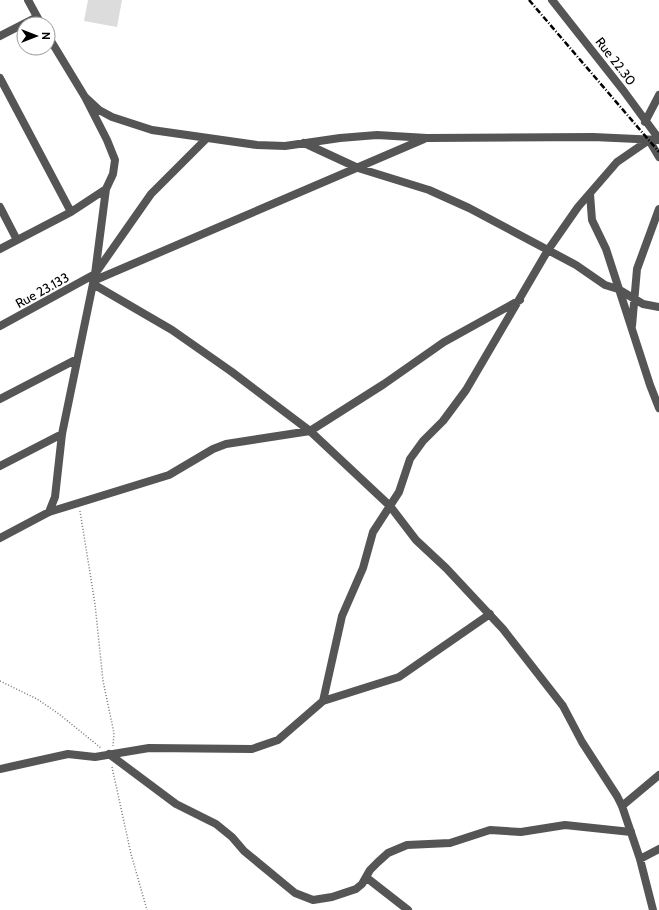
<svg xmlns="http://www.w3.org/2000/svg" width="659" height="910" font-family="Cabin,sans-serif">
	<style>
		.grass { fill: #dcdcdc }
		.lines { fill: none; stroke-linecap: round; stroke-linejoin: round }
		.path { stroke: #777; stroke-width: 1.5; stroke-dasharray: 1 2; stroke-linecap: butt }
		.minor { stroke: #555; stroke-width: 8 }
		.rail { stroke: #000; stroke-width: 2.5; stroke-dasharray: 6 2 1 2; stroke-linecap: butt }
		.labels { text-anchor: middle; stroke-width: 4; stroke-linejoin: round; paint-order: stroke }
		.street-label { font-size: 13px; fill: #000; stroke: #fff }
	</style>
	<rect width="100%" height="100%" fill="#fff"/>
	<path class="grass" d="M88,0H122L117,27L84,21Z"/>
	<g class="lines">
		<path class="path" d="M80,511L95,604L103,681L114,733L113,746
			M0,681L37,699L59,714L101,748
			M112,767L131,854L147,910"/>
		<path class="minor" d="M28,0L41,24
			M552,0L623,90L659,139
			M0,36L37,17
			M48,36L85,97L107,140L115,160L113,174L106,189L95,274L62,434L55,497L49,512
			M0,78L71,212
			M85,97L99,110L112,117L152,130L257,145L285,146L340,138L377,135L427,138L593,137L659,140
			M645,122L659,95
			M304,143L358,168L429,190L469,208L576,265L605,285L618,289L643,304L659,307
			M590,194L592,220L606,249L650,385L659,408
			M0,207L17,240
			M0,249L71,212L106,189
			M93,281L424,139
			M93,284L172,330L232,372L310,431L390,506L416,540L446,568L503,629L563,706L582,742L617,796L622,806L640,859L653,910
			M0,326L95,274L151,194L206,139
			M632,326L637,269L659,209
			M0,399L77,359
			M0,466L62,434
			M0,538L49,512L169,475L213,449L226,444L310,431L384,384L444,342L520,300
			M323,701L342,616L363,568L373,532L399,492L410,459L423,441L443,421L466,390L548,250L578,207L617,162L649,140L659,157
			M109,754L176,804L216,824L232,837L244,851L295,893L313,900L332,897L356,889L362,884L370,870L378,862L388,853L407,845L450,843L490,830L521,832L565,825L631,832
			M0,769L68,754L95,757L149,748L252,749L278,740L323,701L399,677L490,614
			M622,806L659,775
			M640,859L659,849
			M367,878L408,910"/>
		<path class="rail" d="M529,0L659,152"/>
	</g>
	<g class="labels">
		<g class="street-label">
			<text transform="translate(616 61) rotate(52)" y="5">Rue 22.30</text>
			<text transform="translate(42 290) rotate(-29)" y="5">Rue 23.133</text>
		</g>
	</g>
	<g transform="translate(36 36) rotate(90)"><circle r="19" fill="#ffffff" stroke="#999999"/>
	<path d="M0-3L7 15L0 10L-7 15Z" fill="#000000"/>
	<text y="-6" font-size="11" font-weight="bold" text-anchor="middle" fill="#000000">N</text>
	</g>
</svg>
